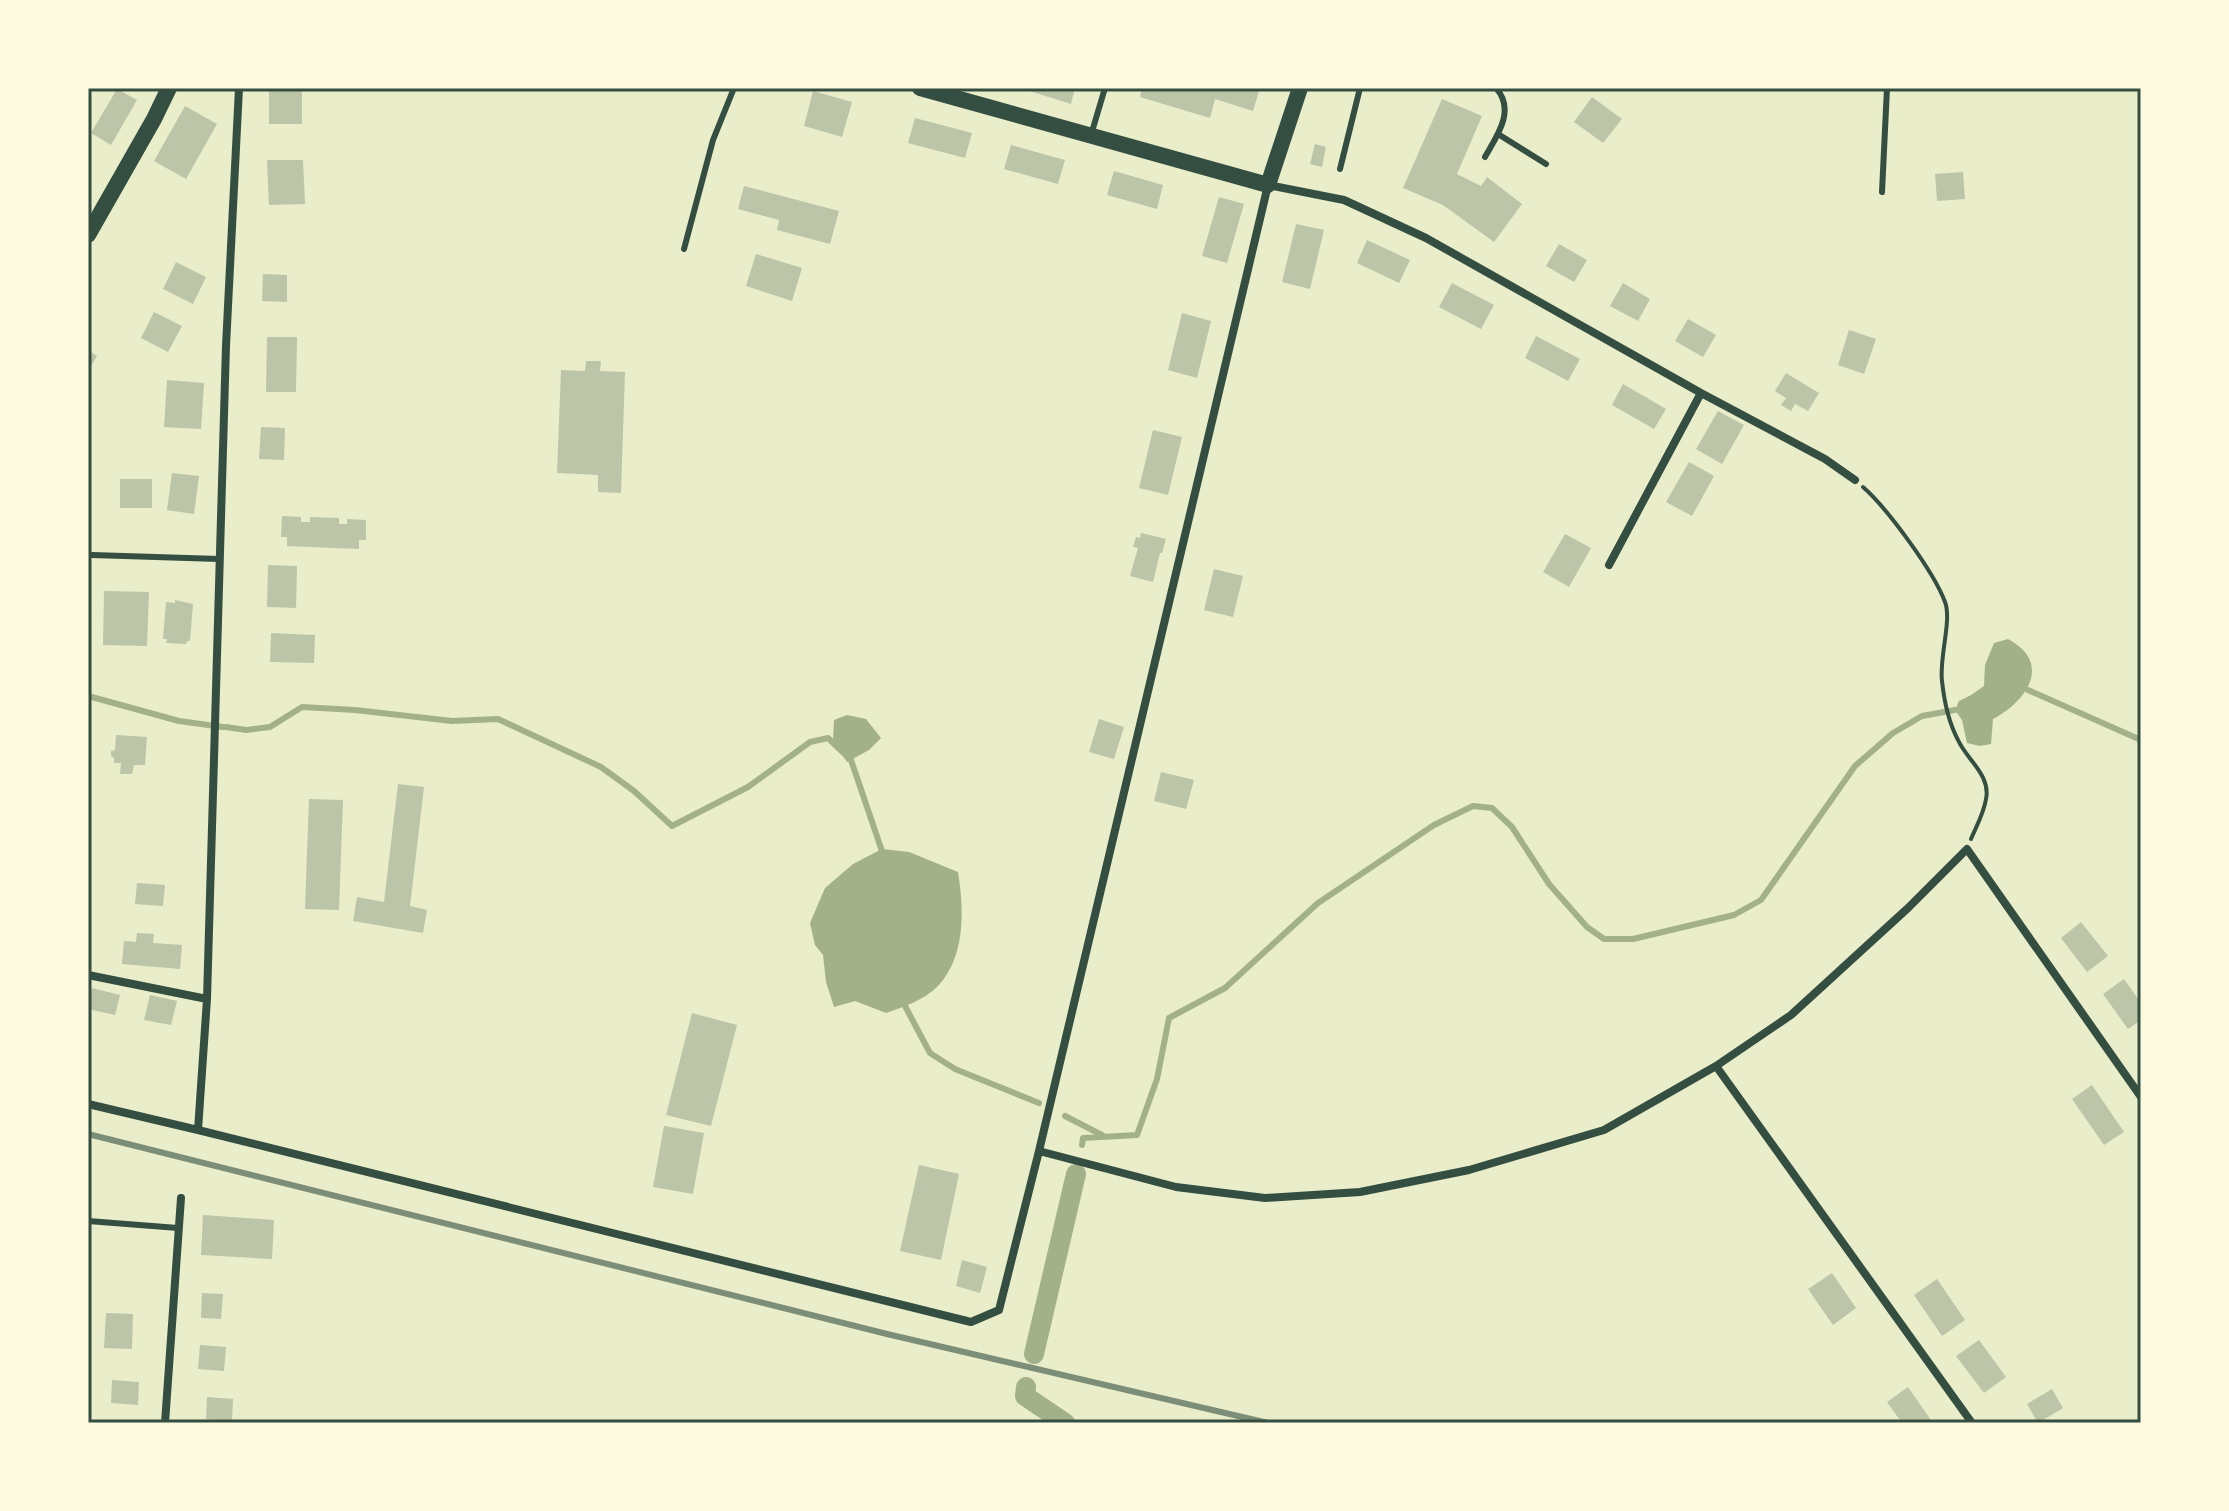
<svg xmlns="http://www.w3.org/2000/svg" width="2229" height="1511" font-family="'IBM Plex Sans',sans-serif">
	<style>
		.water { fill: #a3b18a }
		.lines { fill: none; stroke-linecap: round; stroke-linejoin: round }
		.stream { stroke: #a3b18a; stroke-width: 6 }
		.canal { stroke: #a3b18a; stroke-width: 20 }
		.building { fill: #bcc5a7 }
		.path { stroke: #344e41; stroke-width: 4 }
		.service { stroke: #344e41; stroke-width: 6 }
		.minor { stroke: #344e41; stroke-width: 8 }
		.secondary { stroke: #344e41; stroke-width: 16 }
		.rail { stroke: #7c8e77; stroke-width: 6 }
		.neatline { fill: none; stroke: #344e41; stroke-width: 3 }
	</style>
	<rect width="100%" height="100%" fill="#e9edc9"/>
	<path class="water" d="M2008,639C2053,663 2027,701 1993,719L1991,744L1980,746L1967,743L1962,720L1955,710L1959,701L1971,695L1984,686L1985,665L1994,643Z
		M847,715L866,719L881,738L869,750L847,762L833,741L834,720Z
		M882,849L909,852L958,872C964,909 966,957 937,987C924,1000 903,1007 886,1013L855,1001L834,1007L826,982L823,955L815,945L810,923L825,888L853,864Z"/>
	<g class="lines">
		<path class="stream" d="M2028,690L2141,740
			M88,696L179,721L223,727
			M226,727L246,730L270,727L302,707L355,710L452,721L498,719L601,767L634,791L672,826L748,787L810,742L828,738L851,760L883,854
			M904,1000L905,1006L930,1053L955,1069L1039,1103
			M1065,1116L1102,1135
			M1082,1145L1083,1138L1137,1135L1157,1079L1169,1018L1225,988L1318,903L1434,825L1473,806L1492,808L1512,827L1549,884L1587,927L1604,939H1633L1734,915L1761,900L1855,766L1893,733L1922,716L1955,710"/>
		<path class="canal" d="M1034,1354L1076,1174
			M1026,1387L1025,1396L1065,1423"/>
	</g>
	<path class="building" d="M269,88H302V124H269Z
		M1020,88H1075L1071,104Z
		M1142,88H1260L1253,111L1215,99L1210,118L1140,97Z
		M1900,88H1921V90L1901,91Z
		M117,89L137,100L111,145L91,133Z
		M813,91L852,102L842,137L804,126Z
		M1592,97L1622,119L1603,143L1574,122Z
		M1442,99L1482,116L1457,174L1481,186L1487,177L1522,204L1494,242L1443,205L1403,188Z
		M185,106L217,124L186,179L154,161Z
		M915,118L972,133L965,158L908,143Z
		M1315,144L1326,147L1322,167L1310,164Z
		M1011,145L1065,160L1058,184L1004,169Z
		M267,160H303L305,204L269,205Z
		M1114,171L1163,185L1157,209L1107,195Z
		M1963,172L1965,199L1937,201L1935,174Z
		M744,186L839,211L830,244L777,230L779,220L738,209Z
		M1219,197L1244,204L1227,263L1202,256Z
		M1296,224L1324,230L1310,289L1282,282Z
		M1367,240L1410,260L1399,283L1357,263Z
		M1559,244L1587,260L1574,282L1546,266Z
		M756,254L802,268L792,301L746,286Z
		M176,262L206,277L193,304L163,289Z
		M263,274L287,275V302L262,301Z
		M1452,283L1494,305L1481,329L1439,307Z
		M1623,283L1650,299L1638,321L1610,306Z
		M154,312L182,326L168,352L141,338Z
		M1182,313L1211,321L1197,378L1168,370Z
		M1688,319L1716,335L1703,357L1675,341Z
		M1849,330L1876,339L1864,374L1838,365Z
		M1536,336L1580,359L1568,381L1525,358Z
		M267,337H297L296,392H266Z
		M88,350L97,356L88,371Z
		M586,361H601L600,371L625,372L621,493L598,492V475L557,473L561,370L585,371Z
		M1786,373L1819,393L1808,411L1795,404L1791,411L1781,405L1786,398L1775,391Z
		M167,380L204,383L201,429L164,427Z
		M1623,384L1666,409L1654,429L1612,405Z
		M1718,411L1744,425L1722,464L1696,449Z
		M261,427L285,428L284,460L259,459Z
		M1153,430L1182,437L1168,495L1139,488Z
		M1689,462L1714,476L1692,516L1666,502Z
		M172,473L199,476L194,514L167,510Z
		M120,479H152V508H120Z
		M282,516L301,517V522H310V517L339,518V524H347V519L366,520V540H359V549L287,546V537H281Z
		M1141,533L1166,539L1162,553H1160L1153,582L1130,576L1138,548L1133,547L1136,537L1140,538Z
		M1565,534L1591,548L1569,587L1543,572Z
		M268,565L297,566L296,608L267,607Z
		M1214,569L1243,576L1233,617L1204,610Z
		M104,591L149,592L147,646L103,645Z
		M175,600L193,604L190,641H187L186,644L166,643L167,639H163L166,602L175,603Z
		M271,633L315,635L314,663L270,662Z
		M1099,719L1124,727L1114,759L1089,752Z
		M116,735L147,737L145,765H134L132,774H120L121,763H114V758L111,756V751L115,750Z
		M1161,772L1194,780L1186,809L1154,801Z
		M398,784L424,787L410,906L427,910L423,933L353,921L357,897L384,902Z
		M309,799L343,800L339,910L305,909Z
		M137,883L165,885L163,906L135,904Z
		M2081,922L2108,956L2087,972L2061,938Z
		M137,933L154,934L153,943L182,945L180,969L122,964L124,941L136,942Z
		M2124,979L2141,1003V1020L2128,1029L2103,994Z
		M92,988L120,995L115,1015L88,1009Z
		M150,995L177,1001L171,1025L144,1020Z
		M692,1013L737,1025L711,1126L666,1115Z
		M2092,1085L2124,1132L2104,1145L2072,1099Z
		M664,1126L704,1133L693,1194L653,1187Z
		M919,1165L959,1174L941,1260L900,1251Z
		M203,1215L274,1220L272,1259L201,1255Z
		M962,1260L987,1267L980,1293L956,1286Z
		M1832,1273L1856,1308L1833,1325L1808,1289Z
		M1937,1279L1965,1320L1942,1336L1914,1295Z
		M202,1293L223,1294L221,1319L201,1318Z
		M106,1313L133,1314L132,1349L104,1348Z
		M1979,1340L2006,1377L1984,1393L1956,1356Z
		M200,1345L226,1347L224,1371L198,1369Z
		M112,1380L139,1382L138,1405L111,1403Z
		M1908,1387L1933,1423H1902L1887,1402Z
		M2052,1389L2063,1408L2038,1423L2027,1404Z
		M207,1397L233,1399L232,1421L206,1419Z"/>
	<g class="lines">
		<path class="path" d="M1863,487C1887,508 1934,572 1945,602C1952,620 1939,658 1942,681C1944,700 1949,723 1958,740C1967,760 1991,775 1986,799C1984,813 1976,827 1971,839"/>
		<path class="service" d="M1498,134L1546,164
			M1091,135L1105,88
			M1485,157C1497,136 1516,110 1496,88
			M1340,169L1360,88
			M1882,192L1887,88
			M684,249L713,140L734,88
			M92,555L219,559
			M88,1221L178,1228"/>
		<path class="minor" d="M1609,565L1701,393
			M88,975L207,999
			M1716,1066L1972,1423
			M88,1104L198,1130L971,1322L999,1310L1039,1151L1268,185L1344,200L1426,238L1701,393L1825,459L1855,480
			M198,1130L207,999L226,346L239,88
			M1039,1151L1176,1187L1265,1198L1360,1192L1469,1170L1604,1130L1716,1066L1791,1015L1908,908L1967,849L2141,1097
			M165,1423L181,1198"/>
		<path class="secondary" d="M920,88L1268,185L1300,88
			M88,235L154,119L169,88"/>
		<path class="rail" d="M88,1134L887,1334L1268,1423"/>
	</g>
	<rect width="2229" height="1511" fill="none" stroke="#fefae0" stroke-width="180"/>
	<rect x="90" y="90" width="2049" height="1331" class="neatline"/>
</svg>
